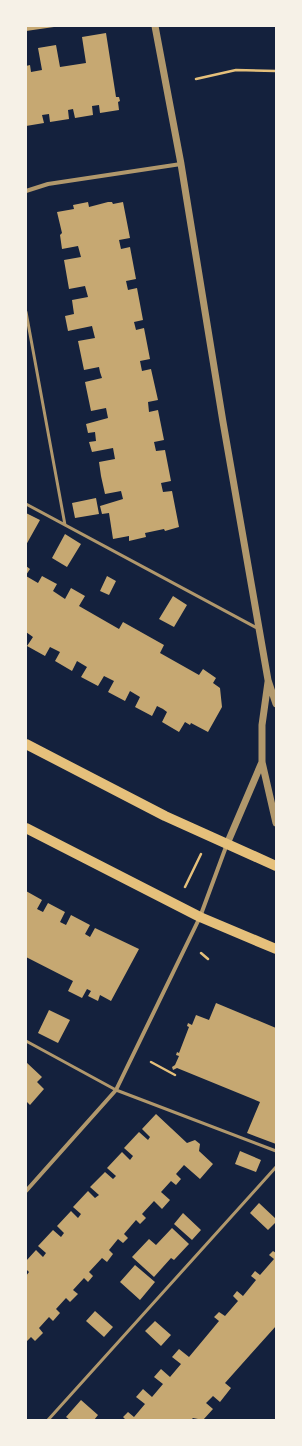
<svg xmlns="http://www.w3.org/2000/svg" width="302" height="1446" font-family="'Varela Round',sans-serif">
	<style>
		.building { fill: #c6a872 }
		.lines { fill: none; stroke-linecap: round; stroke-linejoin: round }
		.path { stroke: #e5c07b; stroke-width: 2.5 }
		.service { stroke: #b1986c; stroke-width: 3 }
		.minor { stroke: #b1986c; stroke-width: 4 }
		.tertiary { stroke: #b1986c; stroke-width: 7 }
		.primary { stroke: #e5c07b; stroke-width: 10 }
	</style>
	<rect width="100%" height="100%" fill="#14213d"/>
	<path class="building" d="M26,26H53L54,27L26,31Z
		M106,33L116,97H119L120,101L118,102L119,110L100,113L99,105L92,106L93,115L75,118L73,109L68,110L69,119L50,122L49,114L42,115L44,123L26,126V66L30,65L31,72L42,70L38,48L56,45L60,67L86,63L82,37Z
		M88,202L89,207L108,202H112L113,204L123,202L130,238L119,240L121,249L130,247L136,279L126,281L128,290L137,288L143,320L134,322L136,330L144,328L150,359L140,361L142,371L151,369L158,400L148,402L149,412L158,410L164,440L154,442L156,451L165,450L171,481L161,483L163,492L172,491L179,527L165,531L164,529L145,533L146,537L129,541V536L113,539L109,513L102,514L100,506L123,499L121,491L105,494L101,476L99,462L115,459L113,448L92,452L89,442L96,441L95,432L88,433L86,424L108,418L106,408L91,411L85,382L102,378L100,372L99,367L84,370L78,341L95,338L92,326L68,331L65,316L74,314L72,300L88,297L85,286L69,289L64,260L81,257L78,246L62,249L60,235L62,233L57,212L74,209L73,205Z
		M96,498L99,514L75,518L72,503Z
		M26,513L40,520L26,545Z
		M65,534L81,544L67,567L52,558Z
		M26,566L30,569L26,575Z
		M26,576L38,583L42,576L55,583L57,584L53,591L65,599L71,588L85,596L79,606L119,629L123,622L164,645L160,653L199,675L203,669L216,678L213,683L220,688L222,707L208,732L191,723L190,725L185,722L179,732L162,722L167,712L163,709L157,706L152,716L135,707L140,697L130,691L125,701L108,692L114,681L104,676L98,686L81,677L87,667L77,661L72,671L55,661L60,652L50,647L45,656L27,646L33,637L26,632Z
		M107,576L116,581L109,595L100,591Z
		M173,596L187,605L174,627L159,619Z
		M26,891L42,900L37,909L43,912L48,903L65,912L60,922L66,925L71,915L90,925L85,934L90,937L95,928L139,949L111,1001L100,995L98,1001L88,996L91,991L87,989L82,998L68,991L73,981L26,957Z
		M216,1003L276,1028V1144L247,1133L260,1102L177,1068L173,1070L172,1067L175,1065L179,1056L176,1055L177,1052L179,1053L189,1027L187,1026L188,1023L192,1025L196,1015L209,1020Z
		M49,1010L70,1020L58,1043L38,1033Z
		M26,1062L42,1077L37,1082L44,1089L30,1105L26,1101Z
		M156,1114L187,1143L195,1140L200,1144L199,1151L213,1164L200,1179L184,1165L176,1174L181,1179L176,1185L171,1181L161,1192L170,1200L162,1209L154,1201L142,1214L146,1218L140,1224L136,1220L124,1234L128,1238L123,1243L118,1239L109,1250L113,1254L107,1262L102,1258L89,1272L93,1276L88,1282L84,1278L73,1290L78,1294L70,1302L66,1298L56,1309L60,1313L53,1321L49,1317L39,1328L43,1333L35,1341L31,1337L26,1342V1276L29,1272L26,1269V1261L36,1250L43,1257L46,1253L38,1246L53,1230L61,1237L64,1233L57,1226L71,1211L78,1218L81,1214L73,1207L88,1191L95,1198L99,1195L90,1187L105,1172L113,1179L116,1176L107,1168L122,1152L130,1160L133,1156L124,1148L139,1132L148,1140L150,1137L142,1129Z
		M240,1151L261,1160L256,1172L235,1164Z
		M259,1203L276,1219V1222L268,1230L250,1213Z
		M183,1213L201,1230L192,1240L174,1224Z
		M172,1228L189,1244L174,1260L171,1258L154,1277L132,1257L149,1239L156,1245Z
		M273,1251L276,1253V1326L225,1383L231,1388L220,1402L213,1396L206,1403L213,1409L203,1420L193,1418L191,1420H126L123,1417L128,1412L134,1417L145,1404L136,1397L143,1389L152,1397L163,1384L154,1377L161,1369L170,1377L181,1364L172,1357L179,1349L189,1357L219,1321L214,1317L219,1312L225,1316L238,1301L233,1296L237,1291L243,1296L256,1280L251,1276L255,1271L260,1275L274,1259L269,1255Z
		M135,1265L155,1282L140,1300L120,1282Z
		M95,1311L113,1327L104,1337L86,1321Z
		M155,1321L171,1335L161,1346L145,1331Z
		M81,1400L98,1415L94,1420H70L66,1417Z"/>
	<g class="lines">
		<path class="path" d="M196,79L236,70L276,71
			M185,887L201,854
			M201,953L208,959
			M151,1062L175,1075"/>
		<path class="service" d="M26,312L65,525
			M26,504L257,628
			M26,1041L116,1090L276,1151
			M48,1420L276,1167"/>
		<path class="minor" d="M26,191L48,184L181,164
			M26,1191L116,1090L200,917L227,844"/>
		<path class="tertiary" d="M155,26L181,164L223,422L268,680L276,704
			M268,682L262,725V762L276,823
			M227,844L262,762"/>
		<path class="primary" d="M26,744L165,816L276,866
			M26,828L200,917L276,949"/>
	</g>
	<rect width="302" height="1446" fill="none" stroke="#f6f1e7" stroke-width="54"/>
</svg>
